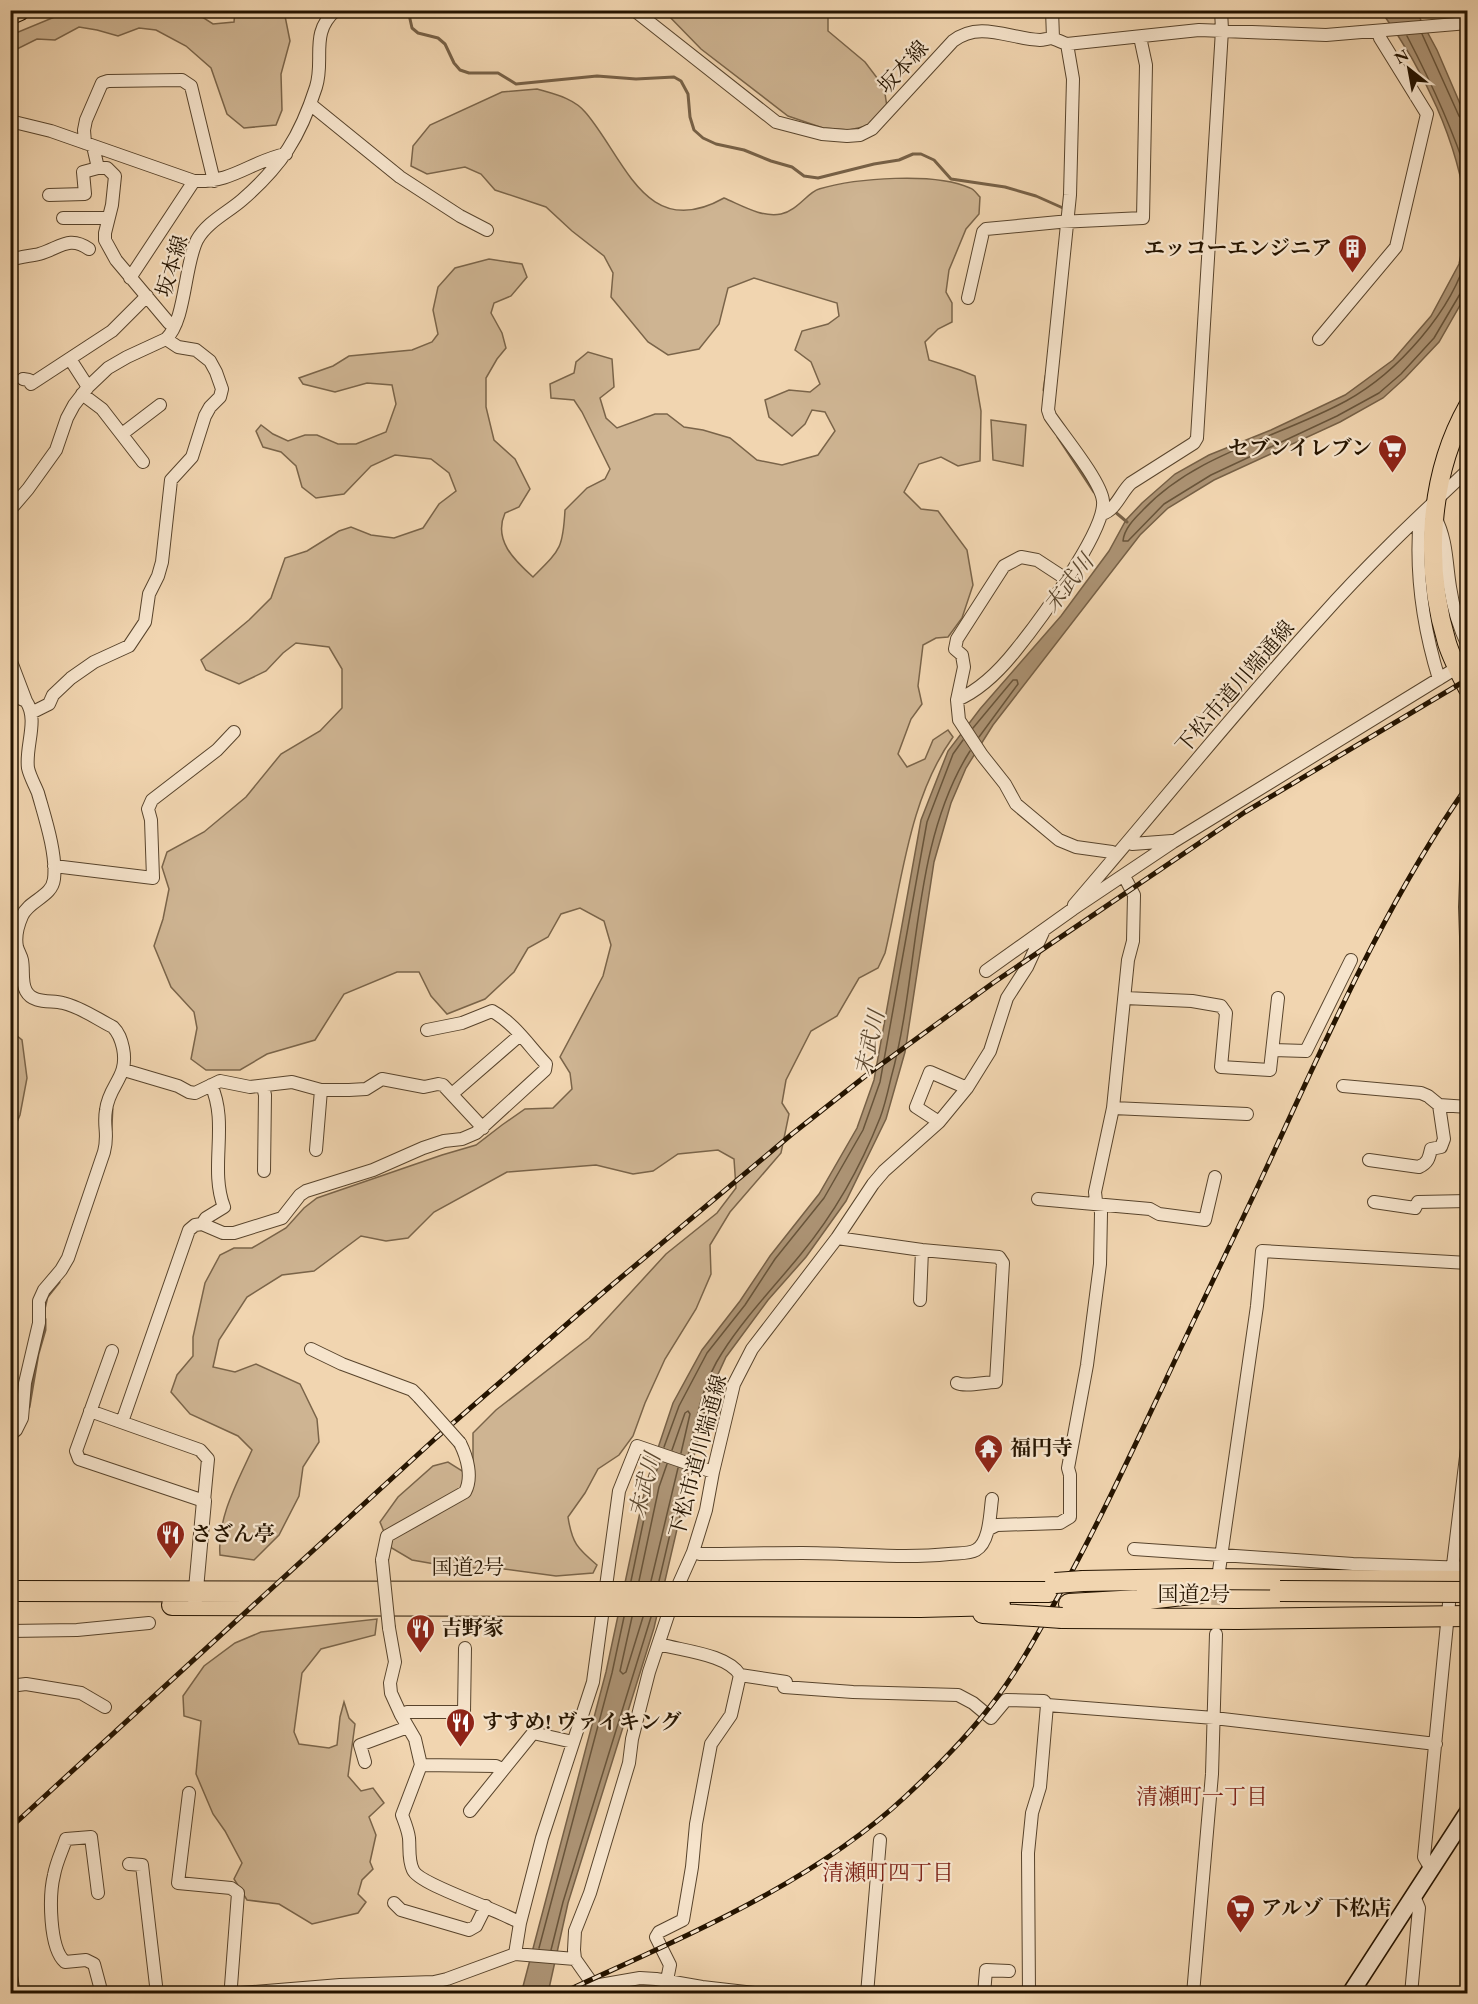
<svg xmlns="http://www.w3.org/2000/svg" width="1478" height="2004" font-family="'EB Garamond','Noto Serif JP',serif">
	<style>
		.green { fill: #ceb492; stroke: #7a6449; stroke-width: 1.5 }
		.water { fill: #ac9374; stroke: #766046; stroke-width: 1.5 }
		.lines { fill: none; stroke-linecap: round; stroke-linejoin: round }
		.shore { stroke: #68543a; stroke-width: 1.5 }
		.stream { stroke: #766046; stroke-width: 3 }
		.minor-tunnel { stroke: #c8ae8d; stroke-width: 12; stroke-dasharray: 12 6; stroke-linecap: butt }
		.minor-casing { stroke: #58442c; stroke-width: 14 }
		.tertiary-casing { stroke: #58442c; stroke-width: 16 }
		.secondary-casing { stroke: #251400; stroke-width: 19 }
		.primary-casing { stroke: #251400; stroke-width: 20 }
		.trunk-casing { stroke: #251400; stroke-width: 22 }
		.motorway-casing { stroke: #251400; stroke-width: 23 }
		.minor { stroke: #f6e4cc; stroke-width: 12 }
		.tertiary { stroke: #f6e4cc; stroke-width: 14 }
		.secondary { stroke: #f6e4cc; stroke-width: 16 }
		.primary { stroke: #f1d5b0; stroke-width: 18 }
		.trunk { stroke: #f1d5b0; stroke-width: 20 }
		.motorway { stroke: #f1d5b0; stroke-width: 21 }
		.rail-casing { stroke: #251400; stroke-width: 5 }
		.rail { stroke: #f6e4cc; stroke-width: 3; stroke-dasharray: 9; stroke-linecap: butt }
		.minor-bridge-casing { stroke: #58442c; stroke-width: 14; stroke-linecap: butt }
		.trunk-bridge-casing { stroke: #251400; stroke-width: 22; stroke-linecap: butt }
		.minor-bridge { stroke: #f6e4cc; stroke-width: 12 }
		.trunk-bridge { stroke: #f1d5b0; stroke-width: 20 }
		.labels { text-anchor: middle; stroke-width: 4.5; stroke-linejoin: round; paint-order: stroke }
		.street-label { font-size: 21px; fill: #251400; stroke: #f6e4cc }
		.poi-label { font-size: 21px; font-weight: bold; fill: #251400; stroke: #f6e4cc; text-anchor: start }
		.water-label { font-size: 22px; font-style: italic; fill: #5b472e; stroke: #f6e4cc }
		.neighbourhood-label { font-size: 22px; fill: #7a1f14; stroke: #f6e4cc }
	</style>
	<rect width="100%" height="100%" fill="#f1d5b0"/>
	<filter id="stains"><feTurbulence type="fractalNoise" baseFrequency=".00333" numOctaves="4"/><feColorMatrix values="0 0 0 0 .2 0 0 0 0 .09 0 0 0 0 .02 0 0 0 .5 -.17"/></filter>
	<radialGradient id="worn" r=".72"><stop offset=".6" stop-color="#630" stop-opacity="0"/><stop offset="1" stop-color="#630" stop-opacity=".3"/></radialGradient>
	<path class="green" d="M69,11H193L213,24L234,22L235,11H284L290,41L281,74L282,110L276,125L244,128L227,114L211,68L186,46L156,30L139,28L118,36L97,30L79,27L55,40L37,39L11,52V35Z
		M664,11H828V31L865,62L884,87L887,107L867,126L849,130L823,128L788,116L701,49Z
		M537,89C554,94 574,98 586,113C625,159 646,242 724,198C741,205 762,218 781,214C797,211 808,192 819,189C856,178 935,172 970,188C974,189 977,194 980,197L979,214L966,229L949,270L946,292L952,303V322L938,329L925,342L929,360L960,370L975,376L981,411L980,461L958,466L941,457L919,464L904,492L921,509L938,511L967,550L973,585L962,618L948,637L936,638L923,645L918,686L922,704L911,719L898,754L907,767L925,759L933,740L948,730L953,737C909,798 902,882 885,953L878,968L859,978L837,1016L811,1031L786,1080L782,1103L789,1114L781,1153L730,1212L710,1245L711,1274L696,1309L665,1359L645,1403L633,1436L619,1455L598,1469L585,1493L568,1517C572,1543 577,1548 597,1565L593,1573L556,1576L504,1569L452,1567L412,1560L390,1547L380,1522L398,1497L433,1466L448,1462L462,1471L473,1465V1433L496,1410L589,1338L666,1254L717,1213L736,1188L734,1159L718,1150L678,1154L653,1171L633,1174L596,1165L507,1172L434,1212L408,1238L386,1241L361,1236L314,1271L282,1275L247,1297L219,1340L213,1367L235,1372L256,1364L300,1384L317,1419L319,1442L303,1467L299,1496L279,1535L254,1560L220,1555C217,1518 237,1483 252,1450L238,1436L190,1414L171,1392L177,1375L193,1356V1337L205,1283L220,1255L234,1248H252L286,1228L304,1208L317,1198L442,1155L476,1145L502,1125L525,1109L553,1108L572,1089L570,1073L560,1057L603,976L611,945L604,921L580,908L561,914L548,937L528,948L514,972L485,999L447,1014L431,996L419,972H397L344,994L315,1040L267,1054L240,1070H206L191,1059L197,1028L194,1012L171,987L154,946L163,919L169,889L162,867L167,852L204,832L246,797L281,754L320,731L342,708V669L329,647L296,643L283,653L266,671L239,684L206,670L201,660L249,620L271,598L285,558L307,551L339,531L351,527L371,535L394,538L423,528L439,504L456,491L449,473L431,459L395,455L371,466L344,494L316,498L302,487L296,466L281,452L263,447L256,431L261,425L273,434L288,441L305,435H317L338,444H356L386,432L396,404L392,385L367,383L335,392L303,384L299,378L333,366L349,356L412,350L432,342L438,334L433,310L438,287L455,268L489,259L522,264L527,277L511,296L494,303L491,313L502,333L506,348L497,359L486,378V407L494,440L515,459L530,489L519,507L505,513C493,540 514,560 533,577C560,550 563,549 565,510L587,488L605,479L610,469L582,412L574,400L551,398L550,384L574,373L576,362L588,352L612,359L614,387L600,398L606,418L617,428L655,414H667L684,427L703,430L730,438L757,460L782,465L818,455L835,431L825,412L812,410L805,424L792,436L769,417L765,400L789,390L810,392L820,384L811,362L795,350L802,331L828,324L839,316L837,303L754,278L728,288L719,324L699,349L668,355L648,342L611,297L613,273L604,256L572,231L546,207L495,190L481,174L465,167L427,174L411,166L413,146L430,125L502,92Z
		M991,420L1026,425L1023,466L993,460Z
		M11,1031L22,1040L27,1078L20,1115L11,1136Z
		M377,1619L375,1635L321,1649L302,1673L294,1732L299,1744L329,1748L337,1745L340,1717L344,1702L349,1718L355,1724L348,1776L361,1791L373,1788L384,1803L369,1817L376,1835L370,1862L373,1869L362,1880L358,1894L366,1902L358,1913L312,1924L279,1904L247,1900L234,1879L242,1863L225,1831L213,1814L196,1774L201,1721L184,1716L183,1696L204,1666L235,1643L261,1632Z"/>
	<path class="water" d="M1381,11H1416L1437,50L1467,120V214C1458,141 1424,70 1381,11Z
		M1467,226V293L1439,342L1405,378L1383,398L1340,422L1214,480L1168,508L1140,535L993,725L966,768L951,803L934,862L905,1052L886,1119L846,1201L806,1257L768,1300L726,1357L708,1396L654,1628L568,1903L548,1993L521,1994L606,1672L646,1484L673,1403L702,1350L740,1301L770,1256L819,1194L857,1128L874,1080L921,820L948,751L980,709L1061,616L1109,551L1126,520L1142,503L1175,474L1209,455L1271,430L1345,395L1393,360L1431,316L1459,264Z"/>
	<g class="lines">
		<path class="shore" d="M1422,34L1459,116L1463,120H1468
			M1407,36C1431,82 1452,127 1468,177
			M1468,252C1454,310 1397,373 1346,401C1278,438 1196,453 1142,511C1134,519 1124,529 1123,541H1128L1164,504L1211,475L1337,416L1379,393L1401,374L1434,338L1460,294L1468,291
			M973,728L1013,680H1017L1018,684L979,737
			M664,1447L679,1406L707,1353L745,1305L775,1259L824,1198L863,1130L880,1082L927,822L953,754L963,740
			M672,1450L685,1413L688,1411L690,1414L681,1453
			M688,1456C696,1421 702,1383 722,1353C745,1317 774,1287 801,1254C834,1214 861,1166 880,1118C885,1105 888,1091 891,1078C920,973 911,844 970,751
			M631,1581L651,1485L660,1462
			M639,1581L659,1487L667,1464
			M651,1581L678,1468
			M659,1581L685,1470
			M632,1617L620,1671L623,1674L626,1672L643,1617
			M539,1948L612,1673L624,1617
			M551,1950L563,1902L651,1617"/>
		<path class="stream" d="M408,10L412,28L418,33L438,38L445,44L454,63L460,70L469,73H498L516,84L597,76L636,79L674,77L681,81L688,94L690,117L694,130L703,138L716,144L744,150L771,161L792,167L804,176L818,178L874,164L899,160L913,154H921L934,160L951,179L1005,187L1036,196L1063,208
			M1044,390L1046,376
			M1058,437L1094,492
			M1114,511L1127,522
			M111,1130L112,1109
			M44,1310L47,1297L59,1282
			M29,1407L38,1354L45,1330V1319"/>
		<path class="minor-tunnel" d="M1216,1623L1219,1575"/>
		<defs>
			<path id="minor" d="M634,10L776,122L822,134L847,136L860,135L872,129L953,41C980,20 1010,39 1040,40C1045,40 1050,37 1054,39C1058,40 1063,43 1067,44L1199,30L1326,35L1468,23
				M1052,10L1053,38
				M1067,44L1073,79L1070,195L1048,410L1050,416C1062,434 1101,481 1103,501C1106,531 1037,624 1016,650C1001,669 980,690 957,700L959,720L982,755L1005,784L1016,804L1059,840L1076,847L1112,852L1117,854
				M310,104L400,177L460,216L487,230
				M10,121L51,131L194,181C233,183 251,161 286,154
				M85,143L84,130L86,120L102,83L108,81L182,80L191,86L214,181
				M93,146L98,168H107L115,176L112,205L105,233V240L116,260L169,323L174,325
				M49,195L85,194L83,172L98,168
				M63,218H108
				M10,260C20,257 30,256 39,254C60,248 69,235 89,249
				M130,278L194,181
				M968,298L983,232L986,229L1059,222L1143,218L1146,65L1140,37
				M1319,339L1396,247L1427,114L1380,38L1378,31
				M70,359L88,387
				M23,379L29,380L31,384L112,331L147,296
				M82,394L102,409L143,462
				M122,434L160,405
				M10,510L28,489L56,450L67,418L74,405L88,387L108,368L127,357L166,339C186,320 184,266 197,240C207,222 227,213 242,200C282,165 300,137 316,87C325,59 309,33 336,10
				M1102,514C1116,510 1121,492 1131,483L1194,443L1197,438L1222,30L1221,10
				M1420,516C1415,570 1423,627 1439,679
				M1435,517C1447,540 1446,562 1450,587C1453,608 1459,627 1468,646
				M10,659L26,701
				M10,694L26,701C39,720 25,746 28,768C30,777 35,785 38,793C45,818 57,854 54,879C52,897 29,900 22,916C18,925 15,937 17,947C18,951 21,955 22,960C24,970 21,982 26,991C33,1004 51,1000 63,1003C81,1007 97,1019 113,1027C119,1033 121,1039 123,1048C129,1078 109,1084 106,1110C103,1127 109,1134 104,1152L68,1258L61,1270L44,1290L39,1301V1323L25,1383L22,1418L16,1430L10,1435
				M957,700L964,667L962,655L955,649L957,639L1004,566L1021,557L1037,560L1066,579
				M31,713L49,704L53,695L71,678L94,662L129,646L145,622L149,594L158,576L162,562L171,480L192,457L205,416L210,407L220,397L222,389L216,372L210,361L196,350L178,347L166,339
				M1468,825L1465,907L1468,995
				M1128,842L1132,844L1172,841
				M54,866L153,878L151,820L148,809L152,800L217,750L234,732
				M1073,909L1074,905C1156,810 1235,711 1320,618C1366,566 1417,518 1468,470
				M986,971L1073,909L1173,842L1450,672
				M1125,998L1192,1001L1221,1006L1226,1013L1221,1067L1270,1070L1278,998
				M1273,1050L1306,1051L1351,960
				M124,1070L178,1086L189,1092L195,1093L220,1081L250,1087L292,1082L321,1090H349L366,1089L382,1079L424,1087L438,1084L443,1085L483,1128
				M1343,1086L1421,1093L1428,1096L1439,1105L1444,1139L1441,1147L1431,1149C1429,1158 1428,1163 1419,1167L1369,1160
				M263,1087L265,1095L264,1171
				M452,1094L520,1035
				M1439,1105L1468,1107
				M1113,1108L1247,1114
				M939,1122L916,1107L930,1072L967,1088
				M316,1150L321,1090
				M1038,1199L1150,1209L1159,1214L1205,1220L1215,1177
				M1374,1202L1415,1208L1418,1202L1468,1201
				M202,1224L223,1233H234L282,1218L300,1195L306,1191L373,1170L423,1148L444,1141L462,1139L476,1133L545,1070L546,1064C529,1046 514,1023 492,1011L462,1023L427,1030
				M837,1238L922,1250L999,1257L1003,1263L996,1382C985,1382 965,1387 957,1383
				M920,1300L922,1250
				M311,1349L342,1364L412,1390L419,1397
				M90,1411L200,1450L208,1459L204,1501L79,1459L76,1451L112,1351
				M122,1422L189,1230L195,1225L202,1224L206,1218L224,1207C209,1168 229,1124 211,1085
				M989,1529L997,1525L1060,1523L1070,1517V1475L1068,1468L1087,1365L1100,1264L1101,1213L1100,1206L1096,1201L1095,1192L1113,1108L1128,960L1133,941L1134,895L1124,876
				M1134,1549L1353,1564L1468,1568
				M693,1552L700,1554C734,1554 768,1553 802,1553C851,1553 900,1559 949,1554C958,1553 969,1554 976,1550C990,1542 990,1513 992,1499
				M382,1560L387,1536L465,1492C473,1477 467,1457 460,1443
				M1219,1571L1257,1306L1262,1251L1468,1263
				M389,1628L395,1662L390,1683L391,1693L401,1715L415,1739L421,1765L402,1815C405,1823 408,1830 409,1838C410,1848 408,1860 413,1870C419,1885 501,1910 520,1923
				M10,1631L77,1630L149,1623
				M659,1644C682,1651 727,1654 740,1675L786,1682L784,1687L853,1692L958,1695L973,1703L991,1718L1006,1700L1044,1701L1047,1705L1214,1718L1436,1744
				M10,1686L26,1684L81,1693L105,1707
				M401,1715L407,1712H464L465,1648
				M365,1762L360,1745L408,1727
				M421,1765L496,1766L502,1769
				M189,1793L178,1883L231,1888L238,1893L231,1986L232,1993
				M470,1811L533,1733L573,1742
				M129,1864L142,1865L157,1994
				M1431,1869L1424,1857L1452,1573L1468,1440
				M98,1893L91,1837L66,1839C62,1851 56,1863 54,1875C49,1895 49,1948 65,1962L86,1960L94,1964L102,1994
				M394,1903L401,1910L469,1930L476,1926L486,1906
				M515,1954L520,1923L542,1838L593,1682L619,1491L637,1446L713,1472
				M10,1970L14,1994
				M667,1980L670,1965L656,1937L659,1932L683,1920L692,1867L696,1824L711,1744L731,1715L740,1675
				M594,1986L640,1978L656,1979L702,1987L763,1994
				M228,1994L340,1985L434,1982L447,1979L515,1954L575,1959
				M590,1994L594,1986L575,1959L574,1950L575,1931L590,1893L629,1763L632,1739L649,1672L677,1588L693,1552L706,1510L713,1472L734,1384L752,1349L837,1238L873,1184L884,1171L939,1122L967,1088L990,1051L1007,998L1027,967L1044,930
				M867,1994L880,1840
				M984,1994L986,1970L1009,1971
				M1029,1994L1028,1853L1032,1813L1040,1787L1047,1705
				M1193,1994L1212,1774L1216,1634
				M1411,1994L1419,1908L1414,1896"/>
			<path id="tertiary" d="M195,1600L204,1501"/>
			<path id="secondary" d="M1350,1994L1468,1812"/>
			<path id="primary" d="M1468,406C1428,477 1424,566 1447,643C1452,659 1460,674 1468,689"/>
			<path id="trunk" d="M1083,1581L1188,1579L1468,1581
				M10,1591L594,1592
				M693,1592H1049
				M1069,1604L1138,1600L1201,1593
				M172,1605L592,1606
				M687,1606L920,1607L1000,1605
				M983,1613L1034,1616
				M1062,1618L1238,1619L1468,1616"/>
			<path id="motorway" d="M10,14L19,10"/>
		</defs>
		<use href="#minor" class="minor-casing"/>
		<use href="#tertiary" class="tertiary-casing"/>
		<use href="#secondary" class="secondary-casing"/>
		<use href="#primary" class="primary-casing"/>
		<use href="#trunk" class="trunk-casing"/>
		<use href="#motorway" class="motorway-casing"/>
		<use href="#minor" class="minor"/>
		<use href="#tertiary" class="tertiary"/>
		<use href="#secondary" class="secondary"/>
		<use href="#primary" class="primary"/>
		<use href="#trunk" class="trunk"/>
		<use href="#motorway" class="motorway"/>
		<defs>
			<path id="rail" d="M10,1828L437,1437L606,1290L792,1134L868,1074L993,983L1245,812L1468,679
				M560,1994C678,1939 810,1886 906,1796C936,1768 967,1737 992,1704C1016,1673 1035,1639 1054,1604C1094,1533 1128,1460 1163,1386C1200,1306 1240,1226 1277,1145C1334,1022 1390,896 1468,785"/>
		</defs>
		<use href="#rail" class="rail-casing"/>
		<use href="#rail" class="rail"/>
		<defs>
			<path id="minor-bridge" d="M419,1397L460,1443
				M382,1560L389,1628"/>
			<path id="trunk-bridge" d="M1055,1583L1083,1581
				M1280,1591L1468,1592
				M594,1592H693
				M592,1606H687
				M1034,1616L1062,1618"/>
		</defs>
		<use href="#minor-bridge" class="minor-bridge-casing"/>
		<use href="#trunk-bridge" class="trunk-bridge-casing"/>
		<use href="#minor-bridge" class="minor-bridge"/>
		<use href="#trunk-bridge" class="trunk-bridge"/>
	</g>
	<defs>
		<symbol id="building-pin" viewBox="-11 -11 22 30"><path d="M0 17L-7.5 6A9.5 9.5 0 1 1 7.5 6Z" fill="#8f2418" stroke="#f6e4cc"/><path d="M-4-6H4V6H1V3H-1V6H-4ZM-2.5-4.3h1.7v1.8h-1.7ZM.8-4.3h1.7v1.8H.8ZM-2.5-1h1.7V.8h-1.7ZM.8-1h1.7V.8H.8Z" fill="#fff"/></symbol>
		<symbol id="supermarket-pin" viewBox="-11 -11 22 30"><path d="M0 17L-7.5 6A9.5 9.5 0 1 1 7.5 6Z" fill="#8f2418" stroke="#f6e4cc"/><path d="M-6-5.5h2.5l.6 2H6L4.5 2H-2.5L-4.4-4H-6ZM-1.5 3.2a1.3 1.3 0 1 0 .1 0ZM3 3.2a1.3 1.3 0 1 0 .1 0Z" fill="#fff"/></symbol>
		<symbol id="temple-pin" viewBox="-11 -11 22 30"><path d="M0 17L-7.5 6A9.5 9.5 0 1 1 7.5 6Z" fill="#8f2418" stroke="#f6e4cc"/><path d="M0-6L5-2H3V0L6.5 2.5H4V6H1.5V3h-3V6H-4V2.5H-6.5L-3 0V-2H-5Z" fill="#fff"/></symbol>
		<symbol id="restaurant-pin" viewBox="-11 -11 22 30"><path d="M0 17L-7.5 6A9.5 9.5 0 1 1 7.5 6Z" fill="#8f2418" stroke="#f6e4cc"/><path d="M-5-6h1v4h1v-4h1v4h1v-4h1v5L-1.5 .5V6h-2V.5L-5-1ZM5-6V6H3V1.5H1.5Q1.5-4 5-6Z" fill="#fff"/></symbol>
	</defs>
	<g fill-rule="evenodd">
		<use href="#building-pin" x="1336" y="232" width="33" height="45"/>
		<use href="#supermarket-pin" x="1376" y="432" width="33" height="45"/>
		<use href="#temple-pin" x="972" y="1432" width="33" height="45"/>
		<use href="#restaurant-pin" x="154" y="1518" width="33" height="45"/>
		<use href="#restaurant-pin" x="404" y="1612" width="33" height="45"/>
		<use href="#restaurant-pin" x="444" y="1706" width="33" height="45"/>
		<use href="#supermarket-pin" x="1224" y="1892" width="33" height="45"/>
	</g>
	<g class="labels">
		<g class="street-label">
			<text transform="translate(903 67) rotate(-47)" y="7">坂本線</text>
			<text transform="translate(172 266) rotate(-73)" y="7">坂本線</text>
			<text transform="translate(1235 687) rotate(-49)" y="7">下松市道川端通線</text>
			<text transform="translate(698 1456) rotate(-75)" y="7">下松市道川端通線</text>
			<text x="468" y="1574">国道2号</text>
			<text x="1194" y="1601">国道2号</text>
		</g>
		<g class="poi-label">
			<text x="1332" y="255" text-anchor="end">エッコーエンジニア</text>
			<text x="1372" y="455" text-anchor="end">セブンイレブン</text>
			<text x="1010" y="1455">福円寺</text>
			<text x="191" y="1541">さざん亭</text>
			<text x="441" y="1635">吉野家</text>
			<text x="482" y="1729">すすめ! ヴァイキング</text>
			<text x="1261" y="1915">アルゾ 下松店</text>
		</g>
		<g class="water-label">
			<text transform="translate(1068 583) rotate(-52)" y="8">末武川</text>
			<text transform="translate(869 1043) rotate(-77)" y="8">末武川</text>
			<text transform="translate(644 1485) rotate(-75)" y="8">末武川</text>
		</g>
		<g class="neighbourhood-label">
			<text x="1202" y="1804">清瀬町一丁目</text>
			<text x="888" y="1880">清瀬町四丁目</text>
		</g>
	</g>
	<rect width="1478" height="2004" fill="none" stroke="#f1d5b0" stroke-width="36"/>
	<rect x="12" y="12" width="1454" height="1980" fill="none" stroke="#251400" stroke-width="3"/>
	<rect x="18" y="18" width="1442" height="1968" fill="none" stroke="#251400" stroke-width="1.5"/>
	<g transform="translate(1409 69) rotate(329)" stroke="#f6e4cc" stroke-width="4.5" paint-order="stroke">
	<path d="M0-4.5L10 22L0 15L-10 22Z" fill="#251400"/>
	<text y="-9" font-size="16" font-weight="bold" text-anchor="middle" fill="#251400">N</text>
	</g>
	<rect width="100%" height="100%" filter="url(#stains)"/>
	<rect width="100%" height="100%" fill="url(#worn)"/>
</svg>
